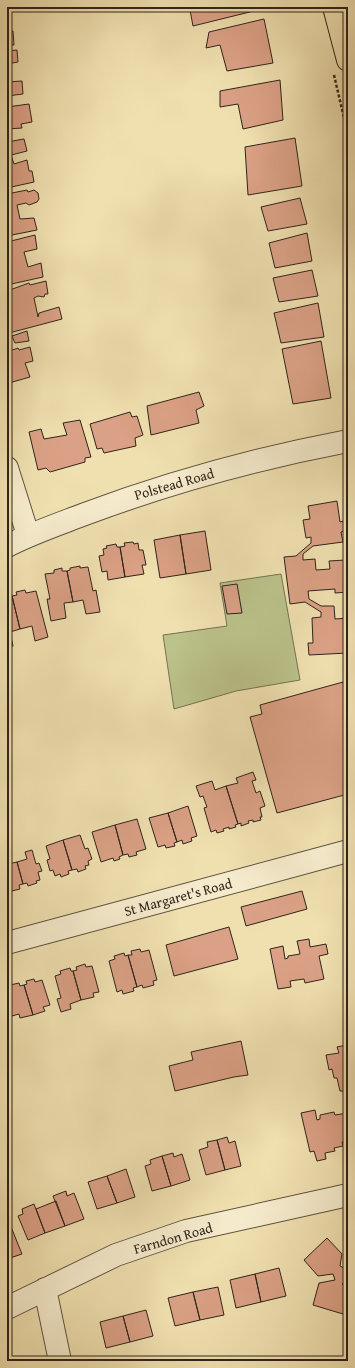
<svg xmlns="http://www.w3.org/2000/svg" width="355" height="1368" font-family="'Gentium Book Plus',serif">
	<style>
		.green { fill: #bbc28a; stroke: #747352 }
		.building { fill: #dba186; stroke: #2e241b }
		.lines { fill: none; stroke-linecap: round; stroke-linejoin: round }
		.minor-casing { stroke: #5e5340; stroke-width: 24 }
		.major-casing { stroke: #2e241b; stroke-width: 24 }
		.path { stroke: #2e241b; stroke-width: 2.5; stroke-dasharray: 3 2; stroke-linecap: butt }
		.minor { stroke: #f5ebcc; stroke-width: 22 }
		.major { stroke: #f0e0b0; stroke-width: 22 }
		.labels { text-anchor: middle; stroke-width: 3; stroke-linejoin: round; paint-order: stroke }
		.street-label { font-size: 14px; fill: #2e241b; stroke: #f5ebcc }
	</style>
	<rect width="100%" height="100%" fill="#f0e0b0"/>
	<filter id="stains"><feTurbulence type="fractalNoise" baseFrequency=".005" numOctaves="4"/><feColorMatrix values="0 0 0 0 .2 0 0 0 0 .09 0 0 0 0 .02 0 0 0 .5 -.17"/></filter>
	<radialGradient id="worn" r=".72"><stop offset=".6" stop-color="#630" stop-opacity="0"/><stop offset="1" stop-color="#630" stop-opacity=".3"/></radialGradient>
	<path class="green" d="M281,574L300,680L236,691L174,709L163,635L227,626L220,583Z"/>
	<path class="building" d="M7,7H12V10L7,11Z
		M206,7H261L262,9L193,26L190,10Z
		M264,19L273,63L227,71L220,45L206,48L209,32Z
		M13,31L14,45H7V32Z
		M17,50L18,62L7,64V51Z
		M280,80L283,120L243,129L238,104L220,107V91Z
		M22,81L23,94L7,96V82Z
		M29,104L32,122L21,124L22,128L7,129V107Z
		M295,138L302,186L248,195L245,147Z
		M24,139L27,151L11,155L14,164L27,160L29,171H32L34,182L7,188V142Z
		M27,190L28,192L34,190L38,193L39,199L37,202L29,205L26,203L17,205L20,219L34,218L37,230L7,236V194Z
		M300,198L307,224L268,231L261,207Z
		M307,233L312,261L275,268L269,243Z
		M35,235L37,249L24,252L28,267L41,263L43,277L7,285V242Z
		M312,270L318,296L279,302L273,278Z
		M46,281L48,294H45L44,297L38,296L34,298L38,317L39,313L59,307L62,319L9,333V328H7V291L29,283L30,285Z
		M318,303L324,337L281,343L274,313Z
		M27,331L29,341L15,343L12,336Z
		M321,341L331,398L293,404L282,349Z
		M30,347L33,361L25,363L30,377L9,383L7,375V352L18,348L19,350Z
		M199,392L204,406L196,410L199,423L151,435L147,406Z
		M130,412L132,417L137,416L143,435L135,438L136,446L104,453L102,448L97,449L90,424Z
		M80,420L91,457L85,458V462L50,472L46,468L38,470L29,432L41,429L44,439L67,435L63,423Z
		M337,501L340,522L343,521L345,531L341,532L343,542L313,546L303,554V560L315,559L316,570L330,569L329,561L345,560L346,571H348V592L335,593V589L308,591L309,599L321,606H334L335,619L348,618V653L309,655L308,643H313L312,618L321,617V612L305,602L290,604L284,557L296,556L311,543V537L306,538L303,520L310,519L308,506Z
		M205,531L211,570L186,574L180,535Z
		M180,535L186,574L160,578L154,540Z
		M133,542L134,544L138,543L139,550H143L146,565H142L144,574L125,577L120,547L125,546L124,543Z
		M116,544L117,547H120L125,577L108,580L107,571L102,572L99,556L104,555L103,549L107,548L106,546Z
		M80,566V568L88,567L93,591L96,590L100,612L86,614L83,600L73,602L67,571L70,570V568Z
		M62,568V571H67L73,602L64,603L66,618L51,621L47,599H50L45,574L54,573V570Z
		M237,584L242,613L227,614L222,586Z
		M25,590L26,593L36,591L48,637L35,641L32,626L20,629L12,596L17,595L16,592Z
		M8,594V597L12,596L20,629L10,632L13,646L7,647Z
		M343,682L348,700V794L277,813L250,717L262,714L260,705Z
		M253,772L256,780L252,781L256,793L260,791L265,806L260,808L262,817H260L261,820L253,822V820L248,821L249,823L241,826V823L238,824L226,786L238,783L236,778Z
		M212,781L215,790L226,786L238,824L235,825L236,827L229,829V827L223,829L224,831L217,833L216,830L211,832L204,808L207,807L203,796L200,797L196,786Z
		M188,806L197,836L191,838L192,841L183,844L182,840L177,842L168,813Z
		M168,813L177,842L174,843L175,846L166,848L165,845L158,847L149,818Z
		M137,819L146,849L136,852L137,855L129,857L128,854L123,855L115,825Z
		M115,825L123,855L119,857L120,859L114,861L113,858L101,862L92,832Z
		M80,835L85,849L88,848L92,859L88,861L89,865L85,866L86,869L78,872L77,869L72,870L63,840Z
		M63,840L72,870L68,871L69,874L61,877L60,874L55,876L53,870L50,871L47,860L50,859L46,846Z
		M32,850L36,864L39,863L42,871L38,872L40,880L36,881L37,883L28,886L27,883L23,884L17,862L27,859L25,852Z
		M7,861L8,864L17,862L23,884L19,885L20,889L12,891L11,888L7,889Z
		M302,891L307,909L246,926L241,907Z
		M229,927L238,959L174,976L166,945Z
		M309,939L310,947L326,944L328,954L319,956L324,979L305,983L304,979L290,981L291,987L278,989L270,949L283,946L285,959L288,958V956L300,954L297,941Z
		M140,949L141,952L149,950L157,980L153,981L154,985L143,988L142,985L137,987L128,955H132L131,951Z
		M124,953L125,956L128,955L137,987L133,988L134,991L123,994L122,990L117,992L109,961L115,959L114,956Z
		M85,964L86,967L92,966L99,992L93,993L94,997L81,1000L73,971L77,970L76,967Z
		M70,968L71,971H73L81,1000L70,1004L71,1009L61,1012L57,999L61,998L55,976L61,974L60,971Z
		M34,979L35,982L42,980L50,1005L43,1007L45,1011L33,1015L24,985L27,984L26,981Z
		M19,983L20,986L24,985L33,1015L20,1018L19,1014L12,1016L7,999V990L11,988L10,985Z
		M241,1041L248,1075L234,1077L175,1091L169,1066L193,1060L191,1052Z
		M347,1045L348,1050V1141L342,1142L343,1146L334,1148L335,1151L325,1153L326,1159L317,1161L314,1151L310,1152L301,1113L315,1110L317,1120L320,1119V1115L334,1112L335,1115L348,1113L343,1091H340L337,1078H334L332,1069L329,1070L326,1055L339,1053L337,1047Z
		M227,1137L229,1143L235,1141L241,1166L225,1170L217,1140Z
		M217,1140L225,1170L206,1175L199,1150L208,1147L207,1142Z
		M173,1153L174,1157L182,1154L190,1180L171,1186L162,1156Z
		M162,1156L171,1186L152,1191L145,1166L151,1164L150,1160Z
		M126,1169L135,1197L117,1203L107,1176Z
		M107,1176L117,1203L97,1209L88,1182Z
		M66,1191L67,1196L74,1193L84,1219L65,1226L53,1196Z
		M56,1201L65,1226L45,1233L36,1209Z
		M34,1204L45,1233L28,1240L18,1216L23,1214L22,1209Z
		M7,1217L22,1254L7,1259Z
		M327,1238L342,1254L340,1266L344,1268L348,1261V1281L347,1280L342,1284L348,1289V1301L343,1314L313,1305L319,1283L335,1280L333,1274L318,1276L304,1260Z
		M279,1268L286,1296L261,1302L255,1274Z
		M255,1274L261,1302L236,1308L230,1280Z
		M218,1287L224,1315L200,1320L193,1292Z
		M193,1292L200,1320L175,1326L168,1298Z
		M146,1310L153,1336L130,1342L123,1316Z
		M123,1316L130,1342L106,1348L100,1322Z
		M10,1356L12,1361H7V1357Z"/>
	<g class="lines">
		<defs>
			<path id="minor" d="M7,468L28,535
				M7,546C32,533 59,524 85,514C171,482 259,458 348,441
				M7,943L348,851
				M45,1289L60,1361
				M7,1308L116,1255L186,1231L348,1195"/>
			<path id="major" d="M334,7L348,60"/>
		</defs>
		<use href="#minor" class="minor-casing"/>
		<use href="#major" class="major-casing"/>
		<path class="path" d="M334,75L348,135"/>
		<use href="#minor" class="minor"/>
		<use href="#major" class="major"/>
	</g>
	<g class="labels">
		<g class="street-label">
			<text transform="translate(174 484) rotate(-16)" y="5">Polstead Road</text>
			<text transform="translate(178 897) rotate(-15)" y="5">St Margaret's Road</text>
			<text transform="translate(173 1238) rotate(-16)" y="5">Farndon Road</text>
		</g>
	</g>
	<rect width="355" height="1368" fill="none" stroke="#f0e0b0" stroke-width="24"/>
	<rect x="8" y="8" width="339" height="1352" fill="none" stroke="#2e241b" stroke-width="2"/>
	<rect x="12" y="12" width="331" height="1344" fill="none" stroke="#2e241b"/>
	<rect width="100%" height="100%" filter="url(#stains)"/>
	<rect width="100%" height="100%" fill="url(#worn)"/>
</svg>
